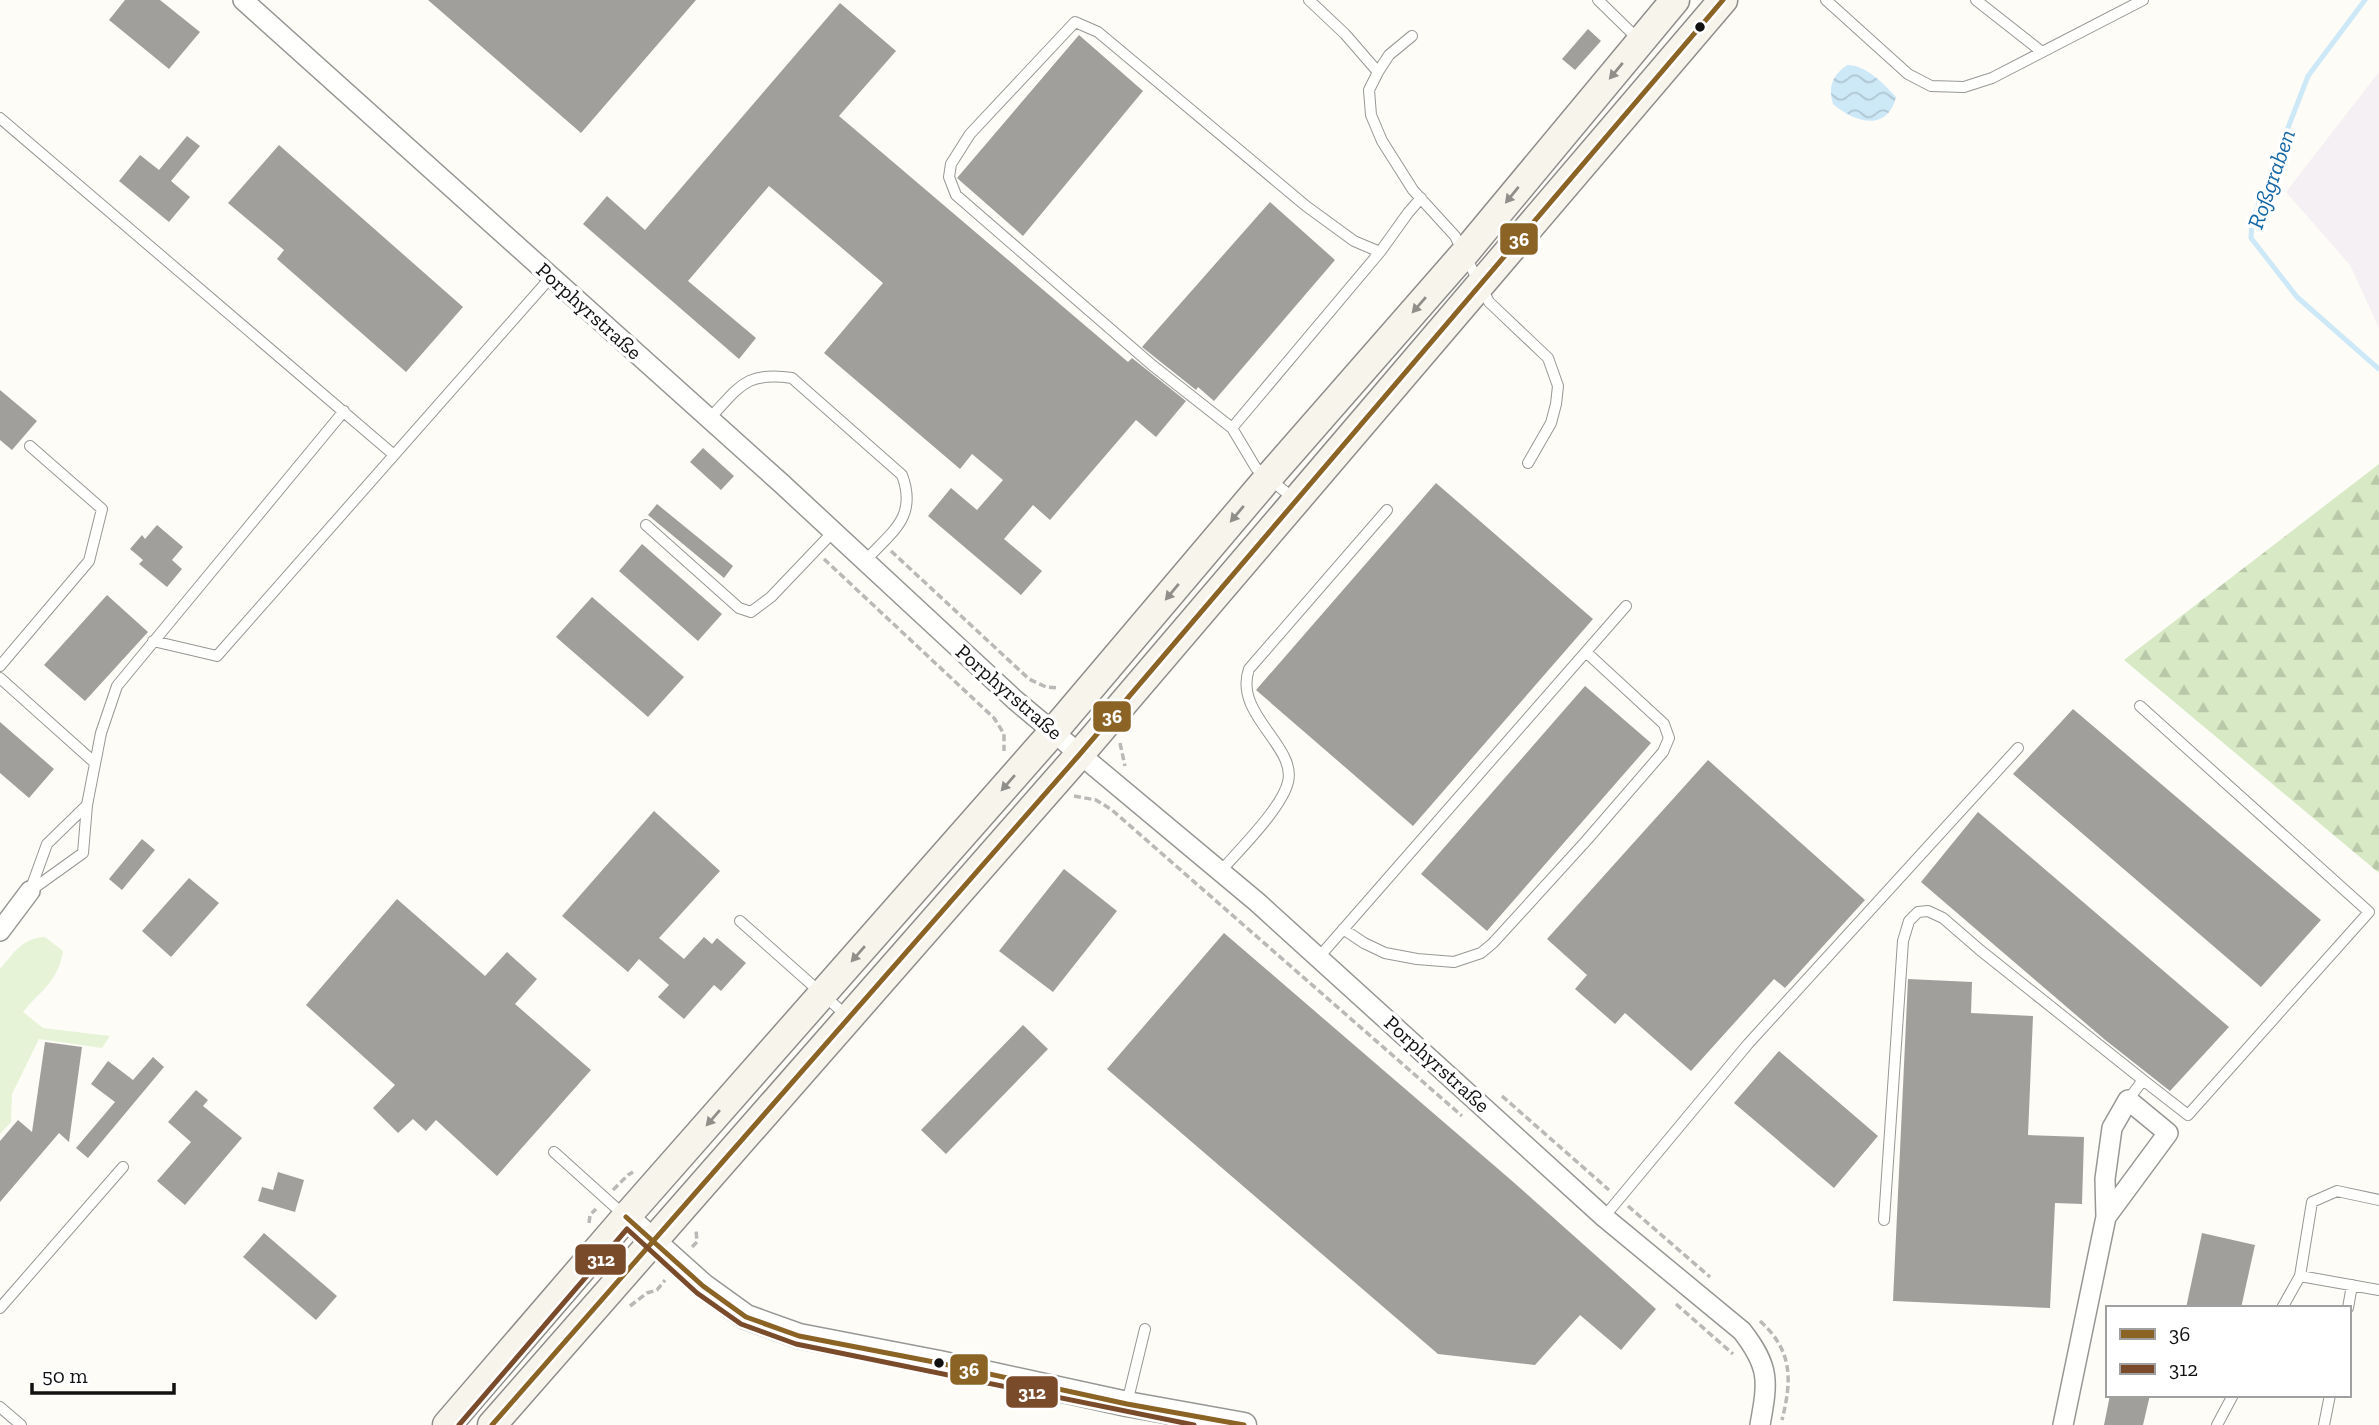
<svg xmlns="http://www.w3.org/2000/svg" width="2379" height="1425" font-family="'Zilla Slab',serif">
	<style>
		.industrial { fill: #f5f0f3 }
		.green { fill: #e7f3d7 }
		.forest { fill: url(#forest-firs) }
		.water { fill: url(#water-waves) }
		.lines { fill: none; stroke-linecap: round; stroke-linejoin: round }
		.stream { stroke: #cde8f7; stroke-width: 5 }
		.building { fill: #a19f9c }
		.service-casing { stroke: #979795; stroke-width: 12 }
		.minor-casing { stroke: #979795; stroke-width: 22 }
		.tertiary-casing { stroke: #979795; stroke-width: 27 }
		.secondary-casing { stroke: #8e8d8b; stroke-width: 31 }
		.path { stroke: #b9b9b8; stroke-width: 3.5; stroke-dasharray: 7 3.5; stroke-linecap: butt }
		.service { stroke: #fffffe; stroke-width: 10 }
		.minor { stroke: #fffffe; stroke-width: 19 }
		.tertiary { stroke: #fffffe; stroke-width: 24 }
		.secondary { stroke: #f6f4eb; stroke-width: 28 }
		.bus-1-casing { stroke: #fff; stroke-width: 10 }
		.bus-2-casing { stroke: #fff; stroke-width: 10 }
		.bus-1 { stroke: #8b6425; stroke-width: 5 }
		.bus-2 { stroke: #7a4b2a; stroke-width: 5 }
		.oneway { fill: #8f8e89 }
		.bus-dot { fill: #111; stroke: #fff; stroke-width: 2.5 }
		.labels { text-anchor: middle; stroke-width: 7; stroke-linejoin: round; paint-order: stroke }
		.street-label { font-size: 21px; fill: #111; stroke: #fff }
		.water-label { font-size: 23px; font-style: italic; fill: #1768a6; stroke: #fff }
		.line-badge { stroke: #fff; stroke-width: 2.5 }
		.badge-label { font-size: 19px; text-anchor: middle; font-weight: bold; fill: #fff }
	</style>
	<defs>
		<pattern id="forest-firs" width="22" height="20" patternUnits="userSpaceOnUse" patternTransform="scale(1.75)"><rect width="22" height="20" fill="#d8eac5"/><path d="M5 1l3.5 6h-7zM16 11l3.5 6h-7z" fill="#b8c8a8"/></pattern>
		<pattern id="water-waves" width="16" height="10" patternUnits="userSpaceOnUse" patternTransform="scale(1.75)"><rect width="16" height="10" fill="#cde8f7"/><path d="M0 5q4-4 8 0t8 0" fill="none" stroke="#afc6d3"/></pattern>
	</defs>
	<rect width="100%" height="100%" fill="#fdfcf7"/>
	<path class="industrial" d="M2379,72V328L2350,265L2286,192Z"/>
	<path class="green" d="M45,937L63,951C58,982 41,990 23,1012L43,1028L110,1036L102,1048L39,1039L12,1094L11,1122L0,1134V969C14,953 22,938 45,937Z"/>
	<path class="forest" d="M2379,464V873L2124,660Z"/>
	<path class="water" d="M1847,65C1866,65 1884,84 1896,97C1887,133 1854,122 1833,104C1828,86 1832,76 1847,65Z"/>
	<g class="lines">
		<path class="stream" d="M2365,0L2308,76L2252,221L2251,238L2297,297L2379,369"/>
	</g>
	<path class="building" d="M125,0H160L200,32L169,69L109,20Z
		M428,0H696L581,133Z
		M840,3L896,51L839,116L1128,362L1132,358L1186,401L1156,437L1136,420L1050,520L1033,505L1004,539L1042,571L1021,595L928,516L951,488L977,510L1003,480L972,454L960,469L824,353L883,283L769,186L688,281L756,338L739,359L583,224L607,196L645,230Z
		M1588,29L1601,41L1575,70L1562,59Z
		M1079,35L1143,91L1023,236L957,178Z
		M187,136L200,146L171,181L190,197L169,222L119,181L140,155L159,170Z
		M279,145L463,307L406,372L277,259L284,250L228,203Z
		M1270,202L1335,260L1214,401L1198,387L1196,390L1142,347Z
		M0,390L37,421L12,450L0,440Z
		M703,448L734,476L721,490L690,462Z
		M1436,483L1593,619L1413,826L1256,690Z
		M657,504L733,566L724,578L648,515Z
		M157,525L183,547L172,560L182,569L167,587L139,564L143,560L130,549L142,535L145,539Z
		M642,544L722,614L698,641L619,571Z
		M107,595L148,632L85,701L44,665Z
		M592,597L684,677L648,717L556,637Z
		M1585,686L1651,743L1487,931L1421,874Z
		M2073,709L2321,920L2261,987L2013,774Z
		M0,722L54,769L29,798L0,773Z
		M1708,760L1865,900L1785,988L1774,979L1691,1071L1625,1013L1615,1024L1575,989L1587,975L1547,939Z
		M654,811L720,871L659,938L684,959L704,937L712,944L717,938L746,963L721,991L714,985L684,1019L658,997L669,985L639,959L628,972L562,916Z
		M1978,812L2229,1027L2170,1091L2104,1039L1921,882Z
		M142,839L155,850L122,890L109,879Z
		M1064,869L1117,911L1053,992L999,951Z
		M189,878L219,903L171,957L142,931Z
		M397,899L485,976L507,952L537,979L515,1004L591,1070L497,1176L436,1120L426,1131L413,1119L398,1133L373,1108L395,1085L306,1005Z
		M1224,933L1511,1180L1656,1309L1621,1350L1580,1315L1535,1365L1438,1354L1107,1069Z
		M1908,979L1972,982L1971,1013L2033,1016L2028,1135L2084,1137L2082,1204L2055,1203L2050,1308L1893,1301Z
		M1023,1025L1048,1049L946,1154L921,1130Z
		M45,1042L82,1047L69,1142L59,1133L0,1202V1141L18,1120L32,1132Z
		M1779,1051L1878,1136L1834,1188L1734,1103Z
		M153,1057L164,1067L88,1158L76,1148L115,1102L91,1084L108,1061L133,1080Z
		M196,1090L208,1100L203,1106L242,1138L185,1205L157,1181L191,1142L168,1122Z
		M278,1172L304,1180L295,1212L258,1201L262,1187L273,1190Z
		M264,1233L337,1296L316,1320L243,1257Z
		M2202,1233L2255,1245L2241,1308H2186Z
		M2110,1395H2150L2143,1425H2104Z"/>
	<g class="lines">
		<defs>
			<path id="service" d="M1309,0L1345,34L1378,72L1369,90L1371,115L1382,141L1413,190L1455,236L1489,302L1548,358L1558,386L1556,404L1551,423L1528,463
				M1598,0L1638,39
				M1826,0L1908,74L1931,86L1964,87L1992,78L2143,0
				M1976,0L2042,52
				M1378,72L1389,55L1412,36
				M0,118L394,455
				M709,419C739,388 744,371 792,378L902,475C918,518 891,532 865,561
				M1232,428L1380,252
				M1293,498L1256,468L1232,428L1152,365L956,195L949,177L951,164L970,134L1075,22L1098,32L1306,206L1354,241L1380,252L1408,213L1421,198
				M646,525L739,608L751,612L771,597L833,532
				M153,641L217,656L551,277
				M0,666L89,561L102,509L30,446
				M0,678L95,763
				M2140,706L2369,912L2188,1115L2143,1080
				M87,805L101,733L117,686L344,411
				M87,805L83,853L30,891L47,844Z
				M1220,872C1239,850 1282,808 1288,782C1297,746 1233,714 1249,669L1387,510
				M740,921L847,1016
				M1343,929L1364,943L1385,953L1417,959L1454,962L1481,953L1493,943L1586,841L1663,752L1669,738L1664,724L1586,652
				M1319,957L1626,606
				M554,1152L624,1215
				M1604,1217L1748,1044L2018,748
				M1884,1220L1903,941L1909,921L1918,912L1928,911L1943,918L1980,950L2143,1080L2128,1100
				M2300,1276L2312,1202L2337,1191L2379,1200
				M0,1308L123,1167
				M2282,1308L2300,1276L2379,1290
				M2348,1308L2352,1285
				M1127,1403L1145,1329
				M0,1407L21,1425
				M2217,1425L2233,1395
				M2324,1425L2330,1395"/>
			<path id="minor" d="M243,0L781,483L1015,700L1257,902L1604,1217L1742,1331C1770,1367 1768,1381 1760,1425
				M0,931L30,891
				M2063,1425L2106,1217L2105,1179L2112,1128L2128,1100L2168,1133L2106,1217"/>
			<path id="tertiary" d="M626,1217L703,1286L746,1317L799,1336L939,1363L1127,1404L1244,1425"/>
			<path id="secondary" d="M447,1425L626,1217L1053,732L1268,478L1464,254L1675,0
				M492,1425L1080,754L1723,0"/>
		</defs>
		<use href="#service" class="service-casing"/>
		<use href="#minor" class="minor-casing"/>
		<use href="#tertiary" class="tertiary-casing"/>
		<use href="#secondary" class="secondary-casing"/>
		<path class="path" d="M891,551L1029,679L1046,687L1059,688
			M824,559L994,718L1004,734V751
			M1120,743L1125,766
			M1074,796L1096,800L1112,810L1462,1116
			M1502,1096L1609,1190
			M613,1190L628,1175L633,1172
			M1628,1206L1710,1277
			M589,1223L590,1215L596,1209
			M692,1247L697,1242L696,1229
			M1676,1304L1733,1354
			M630,1306L647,1293L657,1290L665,1280
			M1760,1321C1793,1351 1792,1380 1782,1420"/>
		<use href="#service" class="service"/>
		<use href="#minor" class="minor"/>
		<use href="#tertiary" class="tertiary"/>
		<use href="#secondary" class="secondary"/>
		<defs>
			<path id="bus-1" d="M626,1217L703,1286L746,1317L799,1336L939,1363L1127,1404L1244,1425
				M492,1425L1080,754L1723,0"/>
			<path id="bus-2" d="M459,1425L627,1229L697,1293L741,1324L796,1344L1194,1425"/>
		</defs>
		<use href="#bus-1" class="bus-1-casing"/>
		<use href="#bus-2" class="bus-2-casing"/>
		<use href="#bus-1" class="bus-1"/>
		<use href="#bus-2" class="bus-2"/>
	</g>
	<defs><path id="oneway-solid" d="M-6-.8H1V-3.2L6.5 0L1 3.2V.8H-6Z" transform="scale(1.75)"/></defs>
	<g class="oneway">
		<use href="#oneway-solid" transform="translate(1616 71) rotate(130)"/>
		<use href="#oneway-solid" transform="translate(1512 195) rotate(129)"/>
		<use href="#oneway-solid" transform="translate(1419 305) rotate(131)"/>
		<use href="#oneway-solid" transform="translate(1237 514) rotate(130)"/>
		<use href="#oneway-solid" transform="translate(1172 592) rotate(130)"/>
		<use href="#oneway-solid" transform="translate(1008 783) rotate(131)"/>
		<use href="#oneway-solid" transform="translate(858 954) rotate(131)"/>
		<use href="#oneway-solid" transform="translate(713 1118) rotate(131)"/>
	</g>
	<g class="bus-dot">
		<circle cx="1700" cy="27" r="6"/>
		<circle cx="939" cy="1363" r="6"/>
	</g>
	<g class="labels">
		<g class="street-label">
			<text transform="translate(589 311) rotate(42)" y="7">Porphyrstraße</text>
			<text transform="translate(1009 692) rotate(41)" y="7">Porphyrstraße</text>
			<text transform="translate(1437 1064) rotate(42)" y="7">Porphyrstraße</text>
		</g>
		<g class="water-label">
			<text transform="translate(2271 179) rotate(-71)" y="8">Roßgraben</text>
		</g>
	</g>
	<g class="line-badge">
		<rect x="1499" y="222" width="40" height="34" rx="7" fill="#8b6425"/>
		<rect x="1092" y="700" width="40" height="33" rx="7" fill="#8b6425"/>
		<rect x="574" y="1243" width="53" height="33" rx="7" fill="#7a4b2a"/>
		<rect x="949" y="1353" width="40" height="33" rx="7" fill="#8b6425"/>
		<rect x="1005" y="1375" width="54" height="34" rx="7" fill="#7a4b2a"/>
	</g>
	<g class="badge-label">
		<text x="1519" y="246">36</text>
		<text x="1112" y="723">36</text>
		<text x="601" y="1266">312</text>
		<text x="969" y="1376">36</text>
		<text x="1032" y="1399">312</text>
	</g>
	<rect x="2106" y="1306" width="245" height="91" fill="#ffffff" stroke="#a0a0a0" stroke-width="2"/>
	<rect x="2120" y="1329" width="35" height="10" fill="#8b6425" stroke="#a0a0a0" stroke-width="2"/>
	<text x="2169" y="1341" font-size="21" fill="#111111">36</text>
	<rect x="2120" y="1364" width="35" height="10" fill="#7a4b2a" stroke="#a0a0a0" stroke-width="2"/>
	<text x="2169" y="1376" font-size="21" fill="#111111">312</text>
	<path d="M32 1383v10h142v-10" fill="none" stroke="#111111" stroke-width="3.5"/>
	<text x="42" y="1383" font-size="21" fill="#111111" stroke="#ffffff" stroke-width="5" paint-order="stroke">50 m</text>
</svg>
